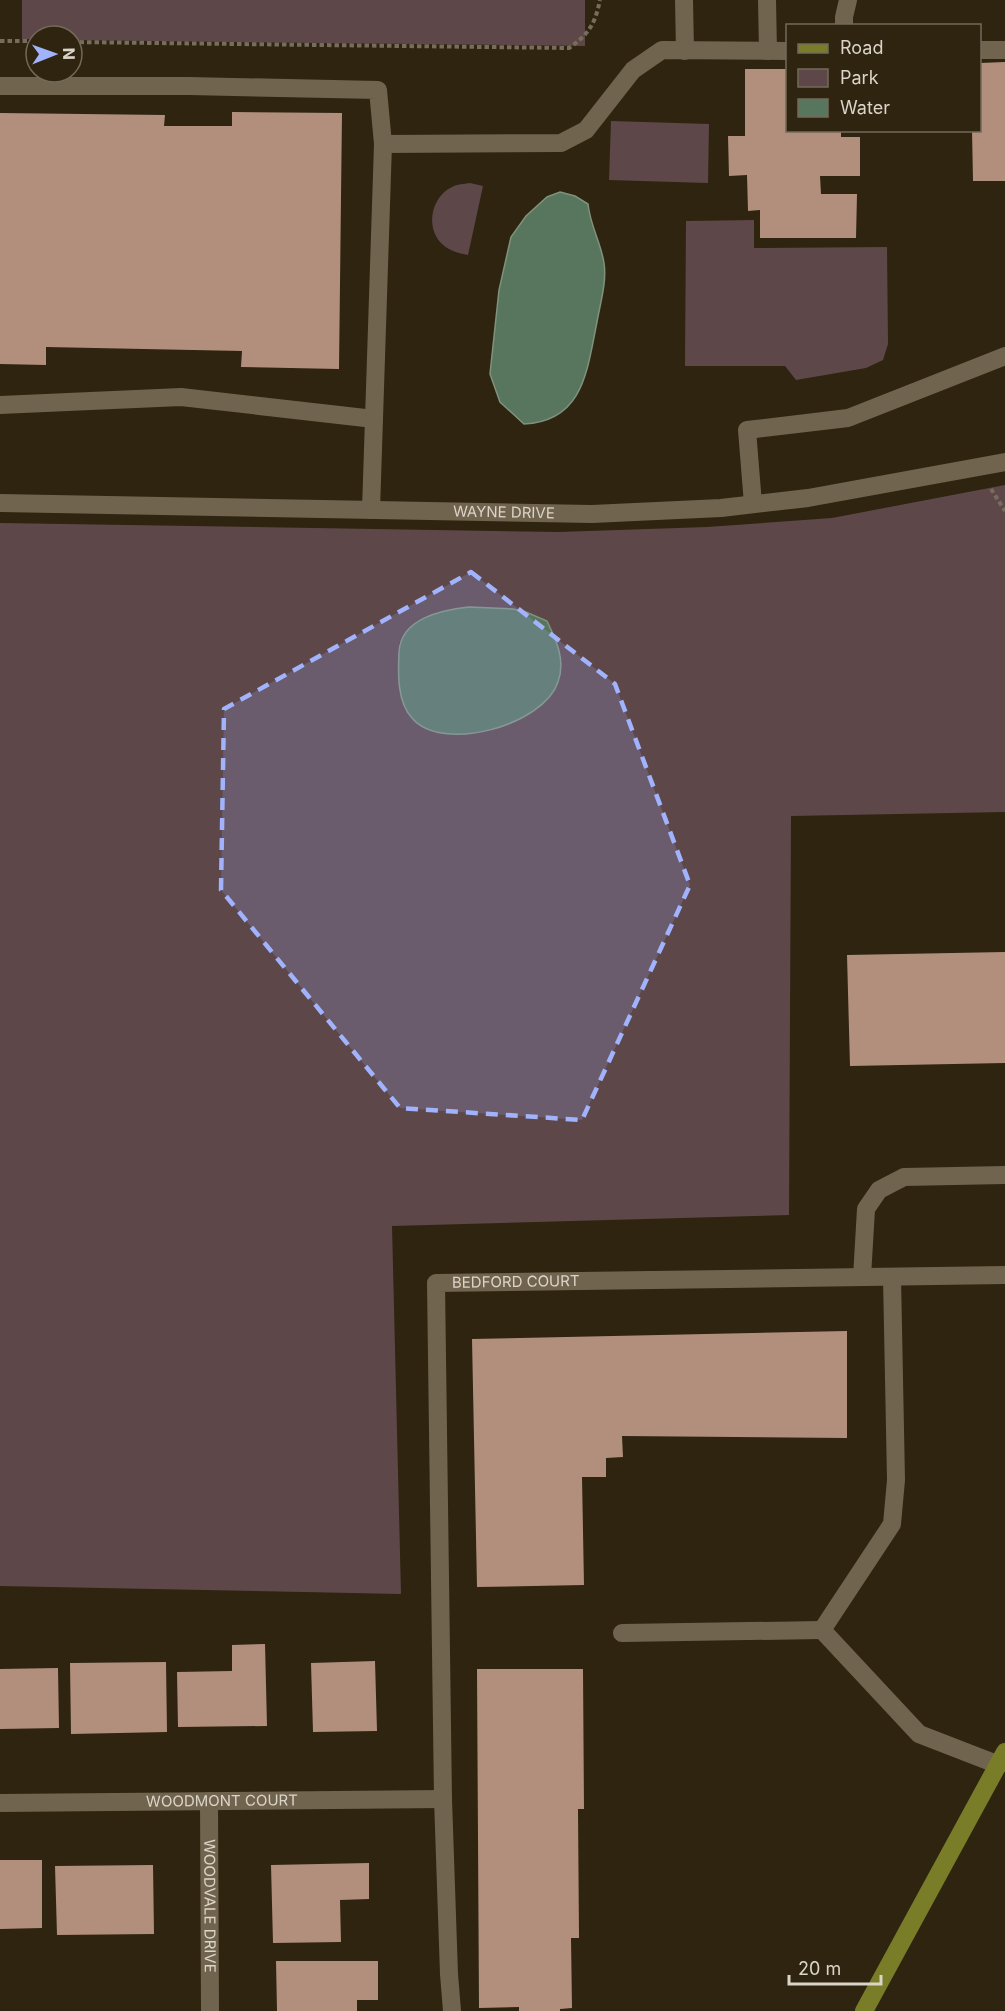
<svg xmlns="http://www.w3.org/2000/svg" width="1005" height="2011" font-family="Inter,sans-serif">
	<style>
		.green { fill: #5e4749; fill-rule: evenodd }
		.water { fill: #58755d; stroke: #7f927d; stroke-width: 1.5 }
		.building { fill: #b28f7d }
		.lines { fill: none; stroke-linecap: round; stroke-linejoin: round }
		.path { stroke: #766d5d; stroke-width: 4; stroke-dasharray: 4.5 3; stroke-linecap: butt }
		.minor { stroke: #70644e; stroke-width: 18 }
		.major { stroke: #7a7d28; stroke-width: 18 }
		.marked { fill: #a1b3fd; fill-opacity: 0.2; stroke: #a1b3fd; stroke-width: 4.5; stroke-dasharray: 12 8; stroke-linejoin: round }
		.labels { text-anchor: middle; stroke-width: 6; stroke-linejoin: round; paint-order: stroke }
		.street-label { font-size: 15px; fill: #dbd4c8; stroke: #2e2410 }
	</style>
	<rect width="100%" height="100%" fill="#2e2410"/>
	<path class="green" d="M22,0H585V46L72,40V36H36V39H22Z
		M611,121L709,124L708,183L609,180Z
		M470,183L483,186L468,255C458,253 450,251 442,244C425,228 431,197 452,187C457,184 464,184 470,183Z
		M754,220V248L887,247L888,344L883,360L866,368L796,380L785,366H685L686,221Z
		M1005,485V812L791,816L789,1215L392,1226L401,1594L0,1586V523L559,532L707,527L832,518ZM469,607L491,609L399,644C418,614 436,611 469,607Z"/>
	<path class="water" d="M560,192L575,196L588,204C590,225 601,243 604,263C607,282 600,304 597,322C587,370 584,421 524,424L500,402L490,374L499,290L511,237L526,216L547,197Z
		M469,607L513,609L526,612L547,621C556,640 566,660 558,682C544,725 442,754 412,718C397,702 398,673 399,652C401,618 442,610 469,607Z"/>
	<path class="building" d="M1005,62V181H973L972,130H980V63Z
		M745,69H788V130H841V137H860V176H820L821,194H857L856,238H760V210L748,211L747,175L729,176L728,136H745Z
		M232,112L342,113L339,369L241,367L242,351L46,347V365L0,364V113L165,115L164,126H232Z
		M1005,952V1063L850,1066L847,955Z
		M847,1331V1438L622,1436L623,1457L606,1458V1477H582L584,1585L477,1587L472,1339Z
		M265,1644L267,1726L178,1727L177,1672L232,1671V1645Z
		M375,1661L377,1731L313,1732L311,1663Z
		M166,1662L167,1732L71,1734L70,1663Z
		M58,1668L59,1728L0,1729V1669Z
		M477,1669H583L584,1809H578L579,1938H571L572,2008L560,2009V2011H519V2007L479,2008Z
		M0,1860H42V1928L0,1929Z
		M369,1863V1899L340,1900L341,1942L273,1943L271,1865Z
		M153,1865L154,1934L57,1935L55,1866Z
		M276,1961H378V2000H357V2011H277Z"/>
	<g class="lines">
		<path class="path" d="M0,41H36
			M72,42L569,48C589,34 595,24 600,0
			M991,489L1005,511"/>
		<g class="minor">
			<path d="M684,0L685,51"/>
			<path d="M767,0L768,51"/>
			<path d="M844,26V17L848,0"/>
			<path d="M980,50H1005"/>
			<path d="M0,86H189L378,90L383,144"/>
			<path d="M0,405L181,397L374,419"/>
			<path id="s1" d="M0,503L592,514L721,508L808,498L1005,462"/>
			<path d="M753,504L747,430L848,418L1005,356"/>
			<path d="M371,510L383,144L561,143L586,130L633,70L662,50L788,51"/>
			<path d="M862,1277L866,1209L879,1190L904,1177L1005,1175"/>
			<path d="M892,1277L896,1480L892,1524L822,1630L919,1734L999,1765"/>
			<path d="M622,1633L822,1630"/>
			<path id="s2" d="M209,1801L210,2011"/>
			<path id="s3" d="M0,1803L443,1799"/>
			<path id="s4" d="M452,2011L449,1974L443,1799L436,1283L1005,1275"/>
		</g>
		<path class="major" d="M864,2011L1005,1752"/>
	</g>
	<path class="marked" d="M471,572L615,684L690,885L582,1120L400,1108L221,890L224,709Z"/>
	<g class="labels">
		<g class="street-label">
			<text dy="5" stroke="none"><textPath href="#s1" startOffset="504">WAYNE DRIVE</textPath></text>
			<text dy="5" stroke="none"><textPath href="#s4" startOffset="808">BEDFORD COURT</textPath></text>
			<text dy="5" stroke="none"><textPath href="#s3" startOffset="222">WOODMONT COURT</textPath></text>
			<text dy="5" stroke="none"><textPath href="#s2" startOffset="105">WOODVALE DRIVE</textPath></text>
		</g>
	</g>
	<rect x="786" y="24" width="195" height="108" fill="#2e2410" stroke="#736a5a" stroke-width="1.5"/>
	<rect x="798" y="44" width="30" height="9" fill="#7a7d28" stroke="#736a5a" stroke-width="1.5"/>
	<text x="840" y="54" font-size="18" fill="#dbd4c8">Road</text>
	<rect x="798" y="69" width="30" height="18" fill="#5e4749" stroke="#736a5a" stroke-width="1.5"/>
	<text x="840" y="84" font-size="18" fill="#dbd4c8">Park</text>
	<rect x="798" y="99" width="30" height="18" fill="#58755d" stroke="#736a5a" stroke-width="1.5"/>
	<text x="840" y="114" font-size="18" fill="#dbd4c8">Water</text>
	<g transform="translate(54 54) rotate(89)"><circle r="28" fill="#2e2410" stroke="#736a5a" stroke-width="1.5"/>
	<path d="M0-4.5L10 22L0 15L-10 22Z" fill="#a1b3fd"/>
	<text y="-9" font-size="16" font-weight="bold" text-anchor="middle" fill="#dbd4c8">N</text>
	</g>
	<path d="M789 1975v9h92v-9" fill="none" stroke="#dbd4c8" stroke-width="3"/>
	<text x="798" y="1975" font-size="18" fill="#dbd4c8" stroke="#2e2410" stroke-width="4.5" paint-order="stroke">20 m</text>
</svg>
